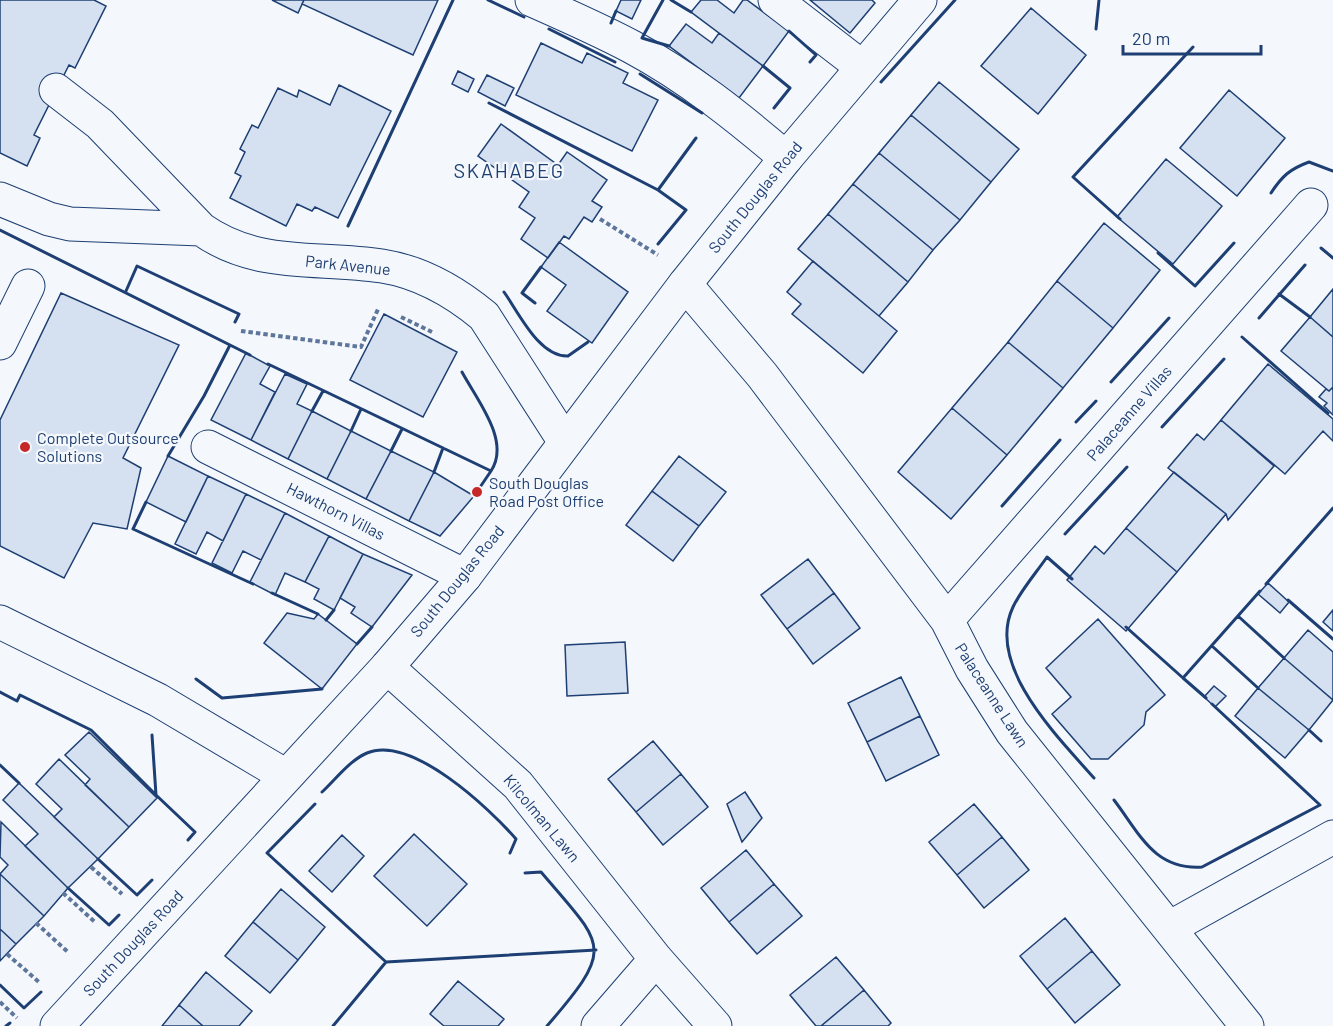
<svg xmlns="http://www.w3.org/2000/svg" width="1333" height="1026" font-family="Barlow,sans-serif">
	<style>
		.building { fill: #d5e0f0; stroke: #1d3f73; stroke-width: 1.5 }
		.lines { fill: none; stroke-linecap: round; stroke-linejoin: round }
		.minor-casing { stroke: #1d3f73; stroke-width: 35 }
		.major-casing { stroke: #1d3f73; stroke-width: 35 }
		.path { stroke: #5e769c; stroke-width: 4; stroke-dasharray: 4.5 3; stroke-linecap: butt }
		.minor { stroke: #f4f7fb; stroke-width: 33 }
		.major { stroke: #f4f7fb; stroke-width: 33 }
		.wall { stroke: #1d3f73; stroke-width: 3 }
		.poi-dot { fill: #c62828; stroke: #f4f7fb; stroke-width: 2 }
		.labels { text-anchor: middle; stroke-width: 4.5; stroke-linejoin: round; paint-order: stroke }
		.street-label { font-size: 16px; fill: #1d3f73; stroke: #f4f7fb }
		.poi-label { font-size: 16px; fill: #1d3f73; stroke: #f4f7fb; text-anchor: start }
		.quarter-label { font-size: 20px; letter-spacing: 1.5px; fill: #1d3f73; stroke: #f4f7fb }
	</style>
	<rect width="100%" height="100%" fill="#f4f7fb"/>
	<path class="building" d="M0,0H94L106,6L75,68L69,65L34,135L40,138L27,166L0,153Z
		M272,0H304L298,13Z
		M304,0H438L413,55L302,4Z
		M621,0H641L632,19L616,11Z
		M701,0H717L734,13L743,0H747L789,31L763,66L691,12Z
		M810,0H872L875,3L850,33Z
		M1031,8L1086,55L1038,114L981,66Z
		M686,24L712,43L719,33L763,66L739,98L669,46Z
		M541,43L582,63L587,53L628,73L623,83L658,100L632,151L516,95Z
		M458,71L474,79L468,92L452,84Z
		M487,75L514,88L505,106L478,92Z
		M939,82L1019,149L991,182L911,115Z
		M339,85L391,111L338,218L315,207L312,211L297,204L286,226L230,198L241,176L235,173L245,152L240,149L252,125L258,128L278,88L297,97L299,90L330,105Z
		M1229,90L1285,138L1237,196L1180,148Z
		M911,115L991,182L960,220L879,153Z
		M501,124L558,165L567,152L607,180L592,201L602,207L592,222L584,217L569,239L564,236L548,258L521,239L535,218L519,207L529,192L478,156Z
		M879,153L960,220L933,250L853,184Z
		M1166,159L1222,206L1173,264L1117,217Z
		M853,184L933,250L908,282L828,214Z
		M828,214L908,282L879,316L798,249Z
		M1104,223L1160,270L1113,328L1057,281Z
		M559,242L628,292L592,343L547,311L566,285L541,267Z
		M813,261L897,331L863,373L792,314L801,304L787,292Z
		M1057,281L1113,328L1063,388L1008,342Z
		M1333,289V337L1310,317Z
		M61,293L179,345L123,458L141,468L127,529L93,523L64,578L0,546V420Z
		M384,314L457,352L423,417L350,380Z
		M1310,317L1333,337V387L1329,391L1281,351Z
		M1008,342L1063,388L1007,455L952,408Z
		M246,353L270,366L260,384L275,392L251,440L211,420Z
		M1268,364L1333,419V441L1323,431L1285,474L1221,420Z
		M285,374L307,384L297,404L312,411L288,459L251,440Z
		M1332,388L1333,390V415L1324,406L1327,403L1319,397L1326,389L1329,391Z
		M952,408L1007,455L951,519L898,472Z
		M312,411L351,431L327,479L288,459Z
		M1221,420L1274,466L1228,520L1226,514L1168,468L1197,434L1204,440Z
		M351,431L391,451L366,499L327,479Z
		M391,451L434,472L409,521L366,499Z
		M168,456L208,476L186,522L146,502Z
		M679,456L726,492L699,526L652,491Z
		M434,472L474,496L440,536L409,521Z
		M1174,472L1226,514L1177,572L1126,528Z
		M208,476L246,494L223,541L207,532L196,554L175,544Z
		M652,491L699,526L673,561L626,525Z
		M246,494L285,513L261,560L243,551L232,573L212,563Z
		M285,513L329,536L305,582L285,573L275,595L250,582Z
		M1126,528L1177,572L1126,631L1067,580L1095,546L1104,554Z
		M329,536L363,554L334,610L314,599L319,589L305,582Z
		M363,554L412,575L372,627L351,613L355,607L340,598Z
		M808,559L834,593L787,629L761,595Z
		M1268,583L1289,602L1280,613L1258,594Z
		M834,593L860,628L813,664L787,629Z
		M1333,610V631L1323,622Z
		M287,613L314,619L318,614L357,644L322,689L264,643Z
		M1098,619L1165,695L1146,712L1144,725L1108,759H1091L1052,714L1071,697L1046,668Z
		M1308,630L1333,652V700L1284,658Z
		M625,642L628,693L567,696L565,645Z
		M1284,658L1333,700L1309,730L1258,688Z
		M901,677L920,716L867,742L848,703Z
		M1214,686L1226,696L1215,707L1204,697Z
		M1258,688L1309,730L1285,758L1235,716Z
		M920,716L939,755L886,781L867,742Z
		M89,732L157,798L129,827L85,785L90,779L65,755Z
		M653,741L681,774L636,812L608,779Z
		M59,759L129,827L98,859L54,817L62,809L36,784Z
		M681,774L708,807L663,845L636,812Z
		M19,783L98,859L68,888L25,846L38,834L3,800Z
		M745,792L762,818L742,842L727,804Z
		M974,804L1002,837L957,875L929,842Z
		M1,822L68,888L44,916L0,874L8,865L0,857Z
		M414,834L467,884L427,926L374,876Z
		M342,835L364,856L332,892L309,871Z
		M1002,837L1029,870L984,908L957,875Z
		M746,850L774,884L729,922L701,888Z
		M0,874L44,916L16,944L0,929Z
		M774,884L802,916L757,954L729,922Z
		M281,889L325,927L298,960L253,922Z
		M1065,918L1092,951L1047,989L1020,956Z
		M253,922L298,960L270,993L225,956Z
		M0,929L16,944L0,961Z
		M1092,951L1120,985L1075,1023L1047,989Z
		M836,957L864,990L821,1026H816L790,995Z
		M206,972L252,1011L239,1026H203L179,1005Z
		M458,981L504,1019L498,1026H444L430,1014Z
		M864,990L891,1023L888,1026H821Z
		M179,1005L203,1026H162Z"/>
	<g class="lines">
		<defs>
			<path id="minor" d="M532,0C566,15 600,30 632,47C688,77 738,117 786,158
				M775,0L862,67
				M56,90L100,124L201,229C258,269 317,256 382,266C420,272 455,292 484,316L565,442
				M0,199L49,219L70,224L201,229
				M685,284L762,375L947,620L972,669L1012,732L1247,1026
				M0,343L28,286
				M208,447L465,576
				M947,620L1311,205
				M0,622L158,700L286,776
				M387,667L518,785L656,959L715,1026
				M1171,927L1333,837
				M598,1026L656,959"/>
			<path id="major" d="M57,1026L387,667L465,576L685,284L786,158L920,0"/>
		</defs>
		<use href="#minor" class="minor-casing"/>
		<use href="#major" class="major-casing"/>
		<path class="path" d="M600,219L658,255
			M401,317L432,332
			M241,331L361,347L379,307
			M91,867L122,894
			M63,893L96,923
			M36,923L69,953
			M7,954L40,983
			M0,1002L17,1018"/>
		<use href="#minor" class="minor"/>
		<use href="#major" class="major"/>
		<path class="wall" d="M488,0L524,17
			M663,0L642,38L669,46
			M671,0L691,12
			M611,23L616,11
			M549,29L615,62
			M1096,29L1099,0
			M789,31L816,55L810,62
			M763,66L790,88L774,108
			M640,74L702,113
			M881,82L955,0
			M489,103L658,190
			M1271,193C1282,176 1290,169 1309,162L1333,171
			M1120,219L1073,177L1193,47
			M348,226L453,0
			M0,230L250,355
			M658,244L686,210L658,190L696,138
			M1321,248L1333,258
			M1158,253L1195,286L1234,243
			M126,291L137,266L239,314L235,322
			M504,292C519,313 539,357 568,356L588,342
			M1279,294L1310,317
			M535,303L522,293L541,267
			M1259,318L1305,265
			M1242,337L1328,413
			M268,364L491,471L474,496
			M462,372C477,400 511,441 491,471
			M1111,382L1169,318
			M312,411L323,391
			M1076,422L1096,401
			M1162,427L1224,359
			M351,431L361,409
			M391,451L402,429
			M168,456L204,396L230,345
			M434,472L443,448
			M146,502L133,529L253,584
			M1002,506L1060,440
			M1065,534L1127,467
			M1072,579L1047,557C1036,573 1021,590 1013,607C985,666 1059,738 1094,778
			M1266,584L1333,508
			M272,593L318,614
			M1288,600L1333,639
			M1238,616L1284,658
			M326,620L334,610
			M1126,627L1183,678
			M357,644L372,627
			M1212,646L1258,688
			M196,679L222,698L322,689
			M0,692L17,701L20,695L91,730L156,795
			M1206,698L1183,678L1260,591
			M1309,730L1321,741
			M152,735L156,795L195,832L188,840
			M0,765L19,783
			M322,792C335,780 350,760 367,753C411,734 490,809 516,839L510,853
			M1114,800C1140,834 1154,870 1202,867L1320,805L1212,704
			M315,804L267,853L386,962
			M98,859L137,895L152,880
			M525,873L541,872C605,947 616,946 547,1026
			M68,888L109,925L119,915
			M0,985L24,1008L41,992
			M6,1026L10,1023
			M333,1026L386,962L596,950"/>
	</g>
	<g class="poi-dot">
		<circle cx="25" cy="447" r="6"/>
		<circle cx="477" cy="492" r="6"/>
	</g>
	<g class="labels">
		<g class="street-label">
			<text transform="translate(755 197) rotate(-51)" y="6">South Douglas Road</text>
			<text transform="translate(348 265) rotate(6)" y="6">Park Avenue</text>
			<text transform="translate(1129 413) rotate(-49)" y="6">Palaceanne Villas</text>
			<text transform="translate(336 511) rotate(27)" y="6">Hawthorn Villas</text>
			<text transform="translate(457 581) rotate(-51)" y="6">South Douglas Road</text>
			<text transform="translate(992 695) rotate(57)" y="6">Palaceanne Lawn</text>
			<text transform="translate(542 818) rotate(50)" y="6">Kilcolman Lawn</text>
			<text transform="translate(133 943) rotate(-47)" y="6">South Douglas Road</text>
		</g>
		<g class="poi-label">
			<text x="37" y="444">Complete Outsource<tspan x="37" dy="18">Solutions</tspan></text>
			<text x="489" y="489">South Douglas<tspan x="489" dy="18">Road Post Office</tspan></text>
		</g>
		<g class="quarter-label">
			<text x="509" y="178">SKAHABEG</text>
		</g>
	</g>
	<path d="M1123 45v9h138v-9" fill="none" stroke="#1d3f73" stroke-width="3"/>
	<text x="1132" y="45" font-size="18" fill="#1d3f73" stroke="#f4f7fb" stroke-width="4.5" paint-order="stroke">20 m</text>
</svg>
